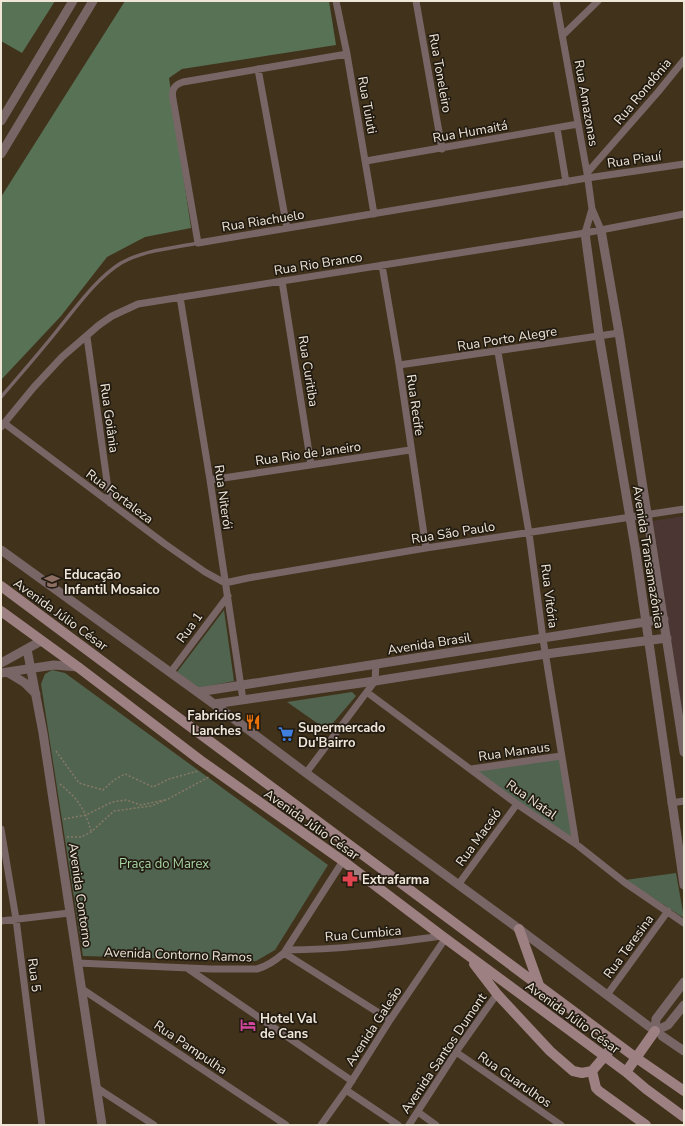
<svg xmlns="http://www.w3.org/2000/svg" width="685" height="1126" font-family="'Nunito Sans',sans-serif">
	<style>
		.education { fill: #4b3634 }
		.green { fill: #516450 }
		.forest { fill: #587256 }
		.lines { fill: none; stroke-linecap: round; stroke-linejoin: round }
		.path { stroke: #867a66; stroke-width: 1.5; stroke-dasharray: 2 2; stroke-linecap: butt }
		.service { stroke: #786566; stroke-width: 3.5 }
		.minor { stroke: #786566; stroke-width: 7 }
		.tertiary { stroke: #786566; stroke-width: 9 }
		.secondary { stroke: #9d8081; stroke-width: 10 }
		.labels { text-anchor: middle; stroke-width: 3.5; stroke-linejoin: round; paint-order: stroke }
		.street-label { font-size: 13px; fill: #efe6d8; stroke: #221b11 }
		.poi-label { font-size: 13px; font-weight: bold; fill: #efe6d8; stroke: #221b11; text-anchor: start }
		.park-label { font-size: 13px; fill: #a8d6a5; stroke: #221b11 }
	</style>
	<rect width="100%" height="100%" fill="#41321b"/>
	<path class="education" d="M684,516V726L653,521Z"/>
	<path class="green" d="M224,610L234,681L199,688L177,672Z
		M52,670L65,673L328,865L275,950L256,961L83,956L41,684L45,674Z
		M352,692L356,696L327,730L287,702Z
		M561,757L575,844L474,769Z
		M676,873L684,918L625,880Z"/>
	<path class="forest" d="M1,1H55L22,53L1,41Z
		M125,1H329L336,45L182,69L169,78L191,228L145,237L107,257L61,316L1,380V197Z"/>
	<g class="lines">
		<path class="path" d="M56,751L79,783L103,790L114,780L125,774L153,787L169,779L198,771
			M60,784C78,799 85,809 91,831
			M64,819L86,815L112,802L126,800L141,805L164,800
			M67,837H81L91,832L114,811L151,806L168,799L209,777"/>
		<path class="service" d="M1,397C21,374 41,351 60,327C78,305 97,278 121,263C144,250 173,248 198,243"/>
		<path class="minor" d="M336,1L347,54L374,214
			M416,1L442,149
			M556,1L587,173L592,209L601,230
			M563,35L598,1
			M347,54L183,82C174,85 171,90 173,99L198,243L587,178L684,164
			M258,69L287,228
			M557,128L566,182
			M366,161L578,124
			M587,173L658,92L684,60
			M585,233L592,209
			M382,265L399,365L426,548
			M282,281L311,465
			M180,297L210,480L243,700
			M87,337L110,503
			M498,352L529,533L543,639L576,844
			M399,365L619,333
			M4,423L165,544L205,572L225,583L248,578L426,548L684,509
			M1,427L34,387L62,357L99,325L112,316L138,304L585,233L684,214
			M210,480L410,450
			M170,673L228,596
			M368,693L517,804L576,844L624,882L684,923
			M471,769L561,756
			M306,773L375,681L376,664
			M671,803L684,801
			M1,829L16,919L42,1125
			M458,885L517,804
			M1,921L69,913
			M286,950C338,950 390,943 442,936
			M284,953L390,1020
			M78,963L211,969H257C268,966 276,960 284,953L343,861
			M187,968L352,1081
			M82,989L286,1125
			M607,995L668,911
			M456,1052L561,1125
			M97,1088L154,1125
			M346,1090L398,1125
			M418,1112L436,1125
			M321,1125L346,1090L390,1020L445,939
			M409,1125L456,1052L497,994"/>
		<path class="tertiary" d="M1,121L73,1
			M1,154L93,1
			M601,230L619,333L684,752
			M585,233L599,335L636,553L684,885
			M1,550L214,704L306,773L519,929L651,1028
			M27,649L43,733L102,1125
			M1,663L41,641
			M7,672L25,683L36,694
			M1,673L54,665L78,667
			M198,692L664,619
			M214,704L375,681L546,654L667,638
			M684,982L656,1019L655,1031L668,1025L684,1005
			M662,1036L684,1051"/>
		<path class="secondary" d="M1,586L635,1057L684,1091
			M1,611L78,667L200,760L343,861L442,936L626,1072L646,1089L684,1117
			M519,929L539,985
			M474,964L497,994L550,1051L573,1071L582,1073L592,1071L616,1043
			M592,1071L596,1088L599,1091L646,1125
			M626,1072L655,1031"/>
	</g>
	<defs>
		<symbol id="school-bare" viewBox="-9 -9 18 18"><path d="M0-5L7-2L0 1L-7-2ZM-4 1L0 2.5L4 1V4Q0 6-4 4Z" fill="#8d6e63" stroke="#221b11" stroke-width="2.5" paint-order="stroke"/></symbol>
		<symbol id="restaurant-bare" viewBox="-9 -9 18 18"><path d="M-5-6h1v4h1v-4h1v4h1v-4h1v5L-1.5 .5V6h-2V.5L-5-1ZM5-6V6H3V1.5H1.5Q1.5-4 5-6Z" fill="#e8710a" stroke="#221b11" stroke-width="2.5" paint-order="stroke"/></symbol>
		<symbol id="supermarket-bare" viewBox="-9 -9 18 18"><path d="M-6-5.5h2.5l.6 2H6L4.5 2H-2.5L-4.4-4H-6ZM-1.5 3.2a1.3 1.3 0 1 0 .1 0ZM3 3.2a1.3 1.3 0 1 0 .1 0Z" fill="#3f7fe0" stroke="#221b11" stroke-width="2.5" paint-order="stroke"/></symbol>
		<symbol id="pharmacy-bare" viewBox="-9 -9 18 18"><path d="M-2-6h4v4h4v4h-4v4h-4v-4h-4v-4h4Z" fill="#e0444e" stroke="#221b11" stroke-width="2.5" paint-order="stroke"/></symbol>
		<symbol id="hotel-bare" viewBox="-9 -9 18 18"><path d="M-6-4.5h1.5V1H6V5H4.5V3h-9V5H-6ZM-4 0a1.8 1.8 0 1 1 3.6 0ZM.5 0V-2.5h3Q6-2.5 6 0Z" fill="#d1479c" stroke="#221b11" stroke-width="2.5" paint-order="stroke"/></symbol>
	</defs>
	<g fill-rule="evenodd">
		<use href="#school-bare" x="41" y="570" width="22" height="22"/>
		<use href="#restaurant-bare" x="242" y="711" width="22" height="22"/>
		<use href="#supermarket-bare" x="275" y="723" width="22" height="22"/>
		<use href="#pharmacy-bare" x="339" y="868" width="22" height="22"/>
		<use href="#hotel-bare" x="237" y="1014" width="22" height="22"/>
	</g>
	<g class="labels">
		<g class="street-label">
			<text transform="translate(441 73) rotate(80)" y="5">Rua Toneleiro</text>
			<text transform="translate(642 91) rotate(-50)" y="5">Rua Rondônia</text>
			<text transform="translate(587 103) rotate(80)" y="5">Rua Amazonas</text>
			<text transform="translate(368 105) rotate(80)" y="5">Rua Tuiuti</text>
			<text transform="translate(470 131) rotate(-10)" y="5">Rua Humaitá</text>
			<text transform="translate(634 159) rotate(-8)" y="5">Rua Piauí</text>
			<text transform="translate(263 220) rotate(-9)" y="5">Rua Riachuelo</text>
			<text transform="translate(318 263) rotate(-9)" y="5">Rua Rio Branco</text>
			<text transform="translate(507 338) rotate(-9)" y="5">Rua Porto Alegre</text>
			<text transform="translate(309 371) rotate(81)" y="5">Rua Curitiba</text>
			<text transform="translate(416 405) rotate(82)" y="5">Rua Recife</text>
			<text transform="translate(110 418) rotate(82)" y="5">Rua Goiânia</text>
			<text transform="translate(308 453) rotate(-8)" y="5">Rua Rio de Janeiro</text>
			<text transform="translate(120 496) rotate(37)" y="5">Rua Fortaleza</text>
			<text transform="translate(224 497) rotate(82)" y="5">Rua Niterói</text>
			<text transform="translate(453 532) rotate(-9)" y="5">Rua São Paulo</text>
			<text transform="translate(649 557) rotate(81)" y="5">Avenida Transamazônica</text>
			<text transform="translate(550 596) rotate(83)" y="5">Rua Vitória</text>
			<text transform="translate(61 614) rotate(36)" y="5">Avenida Júlio César</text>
			<text transform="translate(189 627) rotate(-54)" y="5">Rua 1</text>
			<text transform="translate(429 643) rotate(-9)" y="5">Avenida Brasil</text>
			<text transform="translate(514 751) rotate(-8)" y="5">Rua Manaus</text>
			<text transform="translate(532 799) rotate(35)" y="5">Rua Natal</text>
			<text transform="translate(312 824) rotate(35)" y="5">Avenida Júlio César</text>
			<text transform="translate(478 837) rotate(-54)" y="5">Rua Maceió</text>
			<text transform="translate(81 895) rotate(82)" y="5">Avenida Contorno</text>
			<text transform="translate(363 933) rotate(-5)" y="5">Rua Cumbica</text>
			<text transform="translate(628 946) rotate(-54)" y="5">Rua Teresina</text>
			<text transform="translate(178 954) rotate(2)" y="5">Avenida Contorno Ramos</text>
			<text transform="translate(35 975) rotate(83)" y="5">Rua 5</text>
			<text transform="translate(573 1017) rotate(36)" y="5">Avenida Júlio César</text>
			<text transform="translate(373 1026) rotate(-57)" y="5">Avenida Galeão</text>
			<text transform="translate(191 1047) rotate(34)" y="5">Rua Pampulha</text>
			<text transform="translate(443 1053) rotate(-56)" y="5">Avenida Santos Dumont</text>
			<text transform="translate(515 1079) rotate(35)" y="5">Rua Guarulhos</text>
		</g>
		<g class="poi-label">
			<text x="64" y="579">Educação<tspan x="64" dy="15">Infantil Mosaico</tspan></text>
			<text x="241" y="720" text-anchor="end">Fabricios<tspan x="241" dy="15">Lanches</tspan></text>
			<text x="298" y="732">Supermercado<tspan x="298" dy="15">Du'Bairro</tspan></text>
			<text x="362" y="884">Extrafarma</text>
			<text x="260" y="1023">Hotel Val<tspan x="260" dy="15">de Cans</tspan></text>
		</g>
		<g class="park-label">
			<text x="164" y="868">Praça do Marex</text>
		</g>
	</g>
	<rect width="685" height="1126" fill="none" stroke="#efe6d8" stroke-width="4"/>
</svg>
